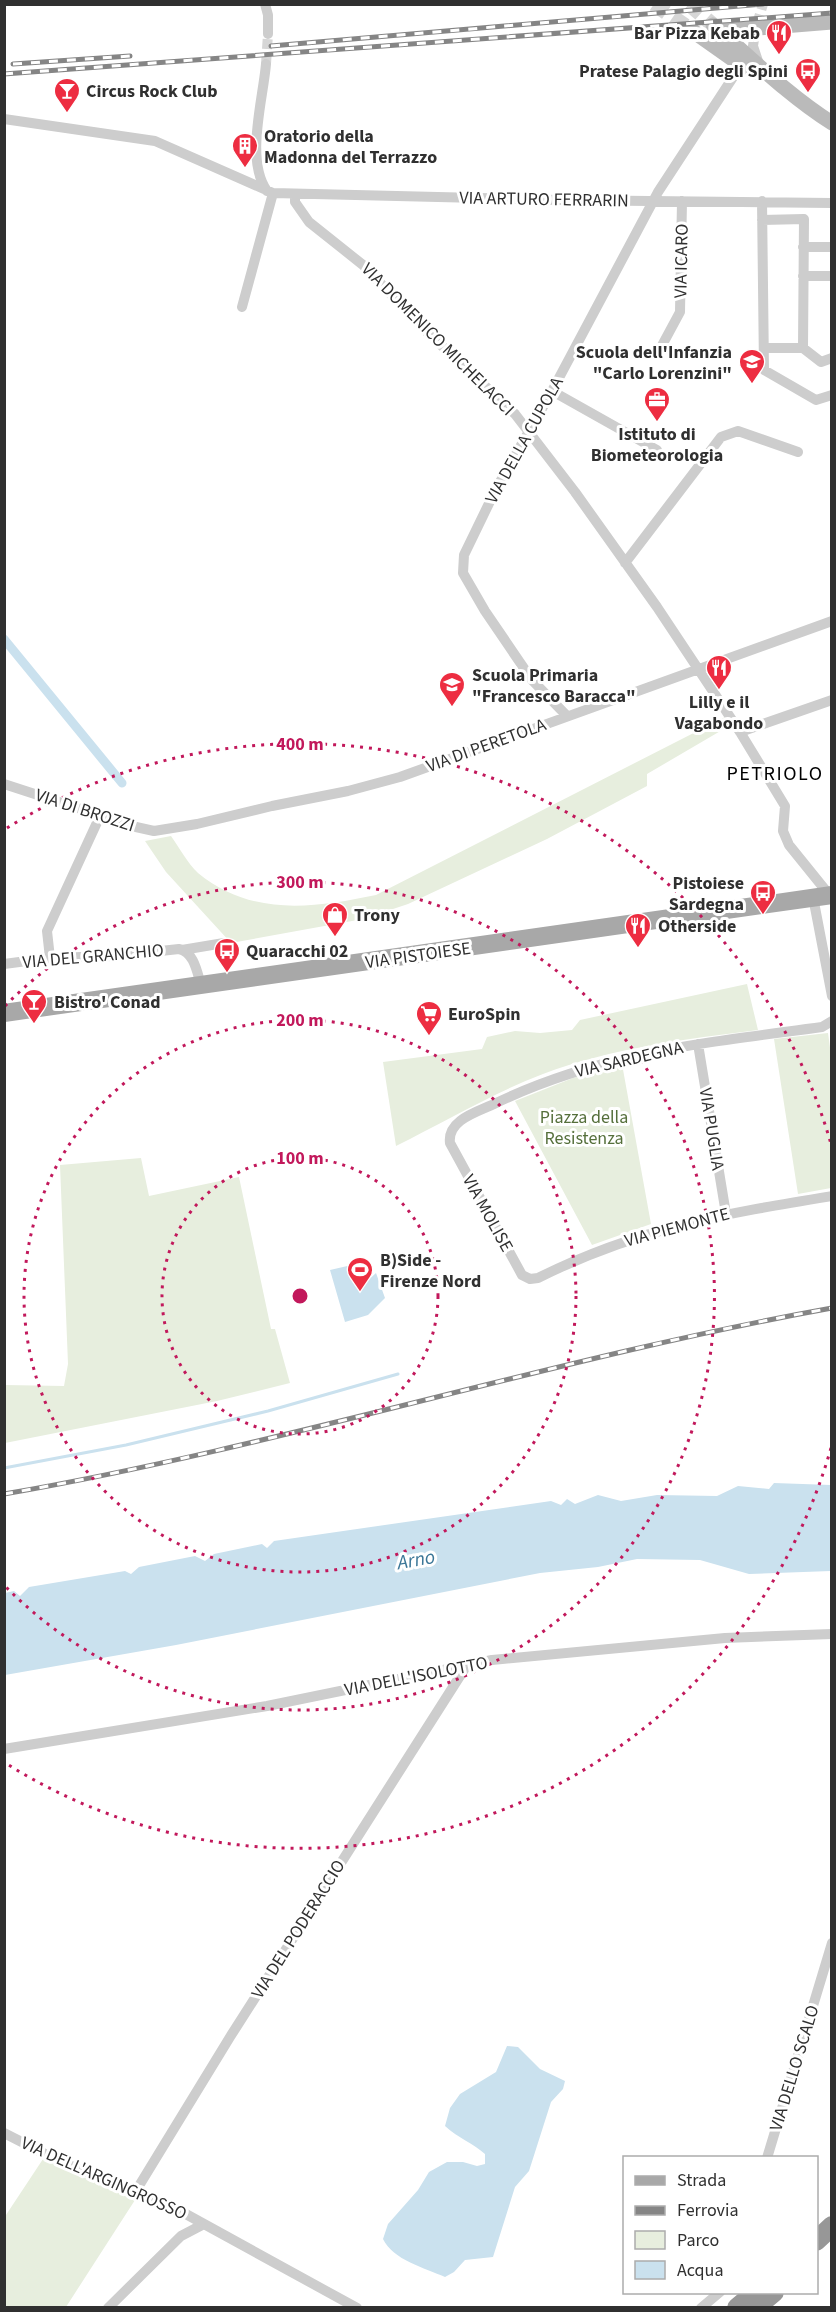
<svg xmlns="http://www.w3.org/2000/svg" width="836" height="2312" font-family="'Source Sans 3',sans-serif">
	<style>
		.green { fill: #e7eede }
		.water { fill: #cae1ee }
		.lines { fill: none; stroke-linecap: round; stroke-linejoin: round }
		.stream { stroke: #cae1ee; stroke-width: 3 }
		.canal { stroke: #cae1ee; stroke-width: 9 }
		.street-tunnel { stroke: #d6d6d6; stroke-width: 10; stroke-dasharray: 10 5; stroke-linecap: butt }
		.secondary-tunnel { stroke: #d6d6d6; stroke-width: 15; stroke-dasharray: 15 8; stroke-linecap: butt }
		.street { stroke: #cdcdcd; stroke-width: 10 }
		.secondary { stroke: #bababa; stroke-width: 15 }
		.primary { stroke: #a8a8a8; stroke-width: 18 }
		.highway { stroke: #979797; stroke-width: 20 }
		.rail-casing { stroke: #858585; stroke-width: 5 }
		.rail { stroke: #fff; stroke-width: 3; stroke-dasharray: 9; stroke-linecap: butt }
		.ring { fill: none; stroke: #c2185b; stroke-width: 3; stroke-dasharray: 3 6 }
		.labels { text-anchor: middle; stroke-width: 6; stroke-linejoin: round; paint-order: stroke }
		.poi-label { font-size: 18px; font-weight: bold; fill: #303030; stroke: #fff; text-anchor: start }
		.street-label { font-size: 18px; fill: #303030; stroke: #fff }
		.park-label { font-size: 18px; fill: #556f3b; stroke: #fff }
		.neighbourhood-label { font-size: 20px; letter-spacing: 1.5px; fill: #000; stroke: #fff }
		.water-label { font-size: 20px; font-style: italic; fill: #3a7697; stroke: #fff }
		.centre { fill: #c2185b; stroke: #fff; stroke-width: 3 }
		.ring-label { font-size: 18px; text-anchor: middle; font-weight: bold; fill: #c2185b; stroke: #fff; stroke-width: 6; stroke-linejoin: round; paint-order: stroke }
	</style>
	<rect width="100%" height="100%" fill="#fff"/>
	<path class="green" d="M725,717L729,726L647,774V786L547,839L408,904L363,919L231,943L166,872L145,841L171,836C179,847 188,864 198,873C252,917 313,908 376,895Z
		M747,984L758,1030C686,1039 612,1048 543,1074C493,1093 444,1122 396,1146L383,1062L482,1049L487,1037L515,1031L540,1033L572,1030L580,1020Z
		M828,1033L832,1062L831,1188L798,1194L774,1039Z
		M622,1064L651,1224L592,1245L515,1101L573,1078Z
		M141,1158L149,1196L239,1177L271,1329H275L290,1383L217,1401L5,1443V1385L64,1386L68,1364L60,1165Z
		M43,2159L135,2200L66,2307H5L4,2218Z"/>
	<path class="water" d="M356,1264L362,1286L376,1273L385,1298L368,1315L345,1322L330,1270Z
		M774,1483L831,1485V1571L749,1574L700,1560L637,1559L598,1567L540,1573L176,1645L5,1675V1593L14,1591L20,1596L29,1587L125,1571L131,1574L139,1567L195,1556L205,1561L214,1554L262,1544L267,1548L274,1541L551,1501L561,1505L567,1499L575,1504L598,1495L621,1501L657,1495L717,1496L738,1486L769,1489Z
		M507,2046L518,2047L540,2069L565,2081L563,2089L551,2102L529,2171L515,2187L493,2257L465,2260L454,2272L445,2277C425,2268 393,2260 383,2239L388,2224L418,2190L429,2172L447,2162H463L477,2166L485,2164V2154C473,2143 458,2138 445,2126L450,2108L460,2094L496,2072Z"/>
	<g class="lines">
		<path class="stream" d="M4,1468L126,1445L268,1411L398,1374"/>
		<path class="canal" d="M4,639L122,783"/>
		<path class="street-tunnel" d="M757,24L763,4
			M266,64L268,34"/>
		<path class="secondary-tunnel" d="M654,4L690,29
			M689,4L713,25"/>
		<path class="street" d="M265,4L268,15V34
			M756,24L753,46L759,64
			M266,64C263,100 245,160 267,191
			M4,119L155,141L273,193L558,200L832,203
			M295,194V202L309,222L363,265L426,331L515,414L575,492L657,607L740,732L785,806L783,831L789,845L831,897
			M762,201L764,370L816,400L832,395
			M762,220L804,219L803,348
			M803,247H832
			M803,276H832
			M242,307L273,193
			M764,348H803L821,362L832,358
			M659,351L680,312L682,201
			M552,391L657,450
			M625,563L721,437L738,431L798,452
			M567,716L532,680L485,611L463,573L464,555L496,489L552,391L658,192L741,65
			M740,732L832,700
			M4,784L136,827L154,831L197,824L272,806L348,791L400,777L832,621
			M813,897L832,996
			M182,950L224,943
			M50,958L47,931L100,816
			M4,964L50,958L114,956L179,949C194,952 197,972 201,985
			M832,1021L822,1027C705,1043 602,1052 494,1104C477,1112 447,1120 450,1143L522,1275L530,1279L538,1278C638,1228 723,1214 832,1196
			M698,1044L726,1214
			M4,1749L267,1706L492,1660L725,1638L832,1634
			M4,2133L55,2159L184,2213L357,2308
			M767,2158L832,1943
			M134,2194L230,2037L467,1665
			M108,2308L181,2236L202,2225
			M701,2308L720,2292"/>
		<path class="secondary" d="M713,25C752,59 788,95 832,123
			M715,27L733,30L832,22
			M690,29L741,65L759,73"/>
		<path class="primary" d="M4,1013L832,895"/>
		<path class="highway" d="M816,2241L832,2226
			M737,2308L756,2292
			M755,2308L774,2292"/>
		<defs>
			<path id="rail" d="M271,46L763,4
				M13,64L130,56
				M4,74L832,13
				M4,1494C283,1446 553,1358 832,1308"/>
		</defs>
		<use href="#rail" class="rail-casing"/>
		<use href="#rail" class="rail"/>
	</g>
	<g class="ring">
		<circle cx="300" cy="1296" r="138"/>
		<circle cx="300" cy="1296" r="276"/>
		<path d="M5 1006A414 414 0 1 1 5 1586"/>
		<path d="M831 1448A552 552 0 0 1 7 1764M7 828A552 552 0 0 1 831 1144"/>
	</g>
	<defs>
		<symbol id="restaurant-pin" viewBox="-11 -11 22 30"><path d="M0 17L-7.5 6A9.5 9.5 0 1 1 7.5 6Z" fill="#ed2d41" stroke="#fff"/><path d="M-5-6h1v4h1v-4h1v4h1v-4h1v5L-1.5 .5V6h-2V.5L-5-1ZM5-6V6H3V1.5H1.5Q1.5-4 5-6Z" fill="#fff"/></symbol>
		<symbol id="bus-pin" viewBox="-11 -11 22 30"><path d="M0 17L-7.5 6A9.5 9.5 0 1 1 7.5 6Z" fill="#ed2d41" stroke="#fff"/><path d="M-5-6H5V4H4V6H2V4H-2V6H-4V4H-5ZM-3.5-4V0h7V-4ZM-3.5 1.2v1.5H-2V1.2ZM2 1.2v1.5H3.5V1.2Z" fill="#fff"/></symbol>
		<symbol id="bar-pin" viewBox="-11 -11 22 30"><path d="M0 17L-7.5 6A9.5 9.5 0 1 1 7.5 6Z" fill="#ed2d41" stroke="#fff"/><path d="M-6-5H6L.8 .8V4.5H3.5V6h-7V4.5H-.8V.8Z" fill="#fff"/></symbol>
		<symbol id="building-pin" viewBox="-11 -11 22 30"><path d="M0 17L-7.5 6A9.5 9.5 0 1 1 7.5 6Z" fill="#ed2d41" stroke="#fff"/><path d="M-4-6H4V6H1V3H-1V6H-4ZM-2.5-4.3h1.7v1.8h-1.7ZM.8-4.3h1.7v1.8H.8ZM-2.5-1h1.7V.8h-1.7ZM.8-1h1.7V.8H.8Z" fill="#fff"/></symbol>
		<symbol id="school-pin" viewBox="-11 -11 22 30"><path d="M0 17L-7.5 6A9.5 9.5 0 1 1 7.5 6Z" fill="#ed2d41" stroke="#fff"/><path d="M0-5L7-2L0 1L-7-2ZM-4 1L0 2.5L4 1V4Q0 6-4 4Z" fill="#fff"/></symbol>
		<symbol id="office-pin" viewBox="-11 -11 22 30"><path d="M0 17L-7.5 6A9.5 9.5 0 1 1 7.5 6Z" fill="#ed2d41" stroke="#fff"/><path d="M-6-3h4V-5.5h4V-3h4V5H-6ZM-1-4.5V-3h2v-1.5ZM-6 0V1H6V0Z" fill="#fff"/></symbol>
		<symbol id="shop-pin" viewBox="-11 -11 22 30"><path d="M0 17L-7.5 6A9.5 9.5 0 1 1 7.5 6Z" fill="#ed2d41" stroke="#fff"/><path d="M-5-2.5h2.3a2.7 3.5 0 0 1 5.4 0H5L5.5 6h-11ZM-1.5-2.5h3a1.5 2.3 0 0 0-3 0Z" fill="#fff"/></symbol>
		<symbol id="supermarket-pin" viewBox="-11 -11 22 30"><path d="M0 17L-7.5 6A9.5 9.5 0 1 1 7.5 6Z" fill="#ed2d41" stroke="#fff"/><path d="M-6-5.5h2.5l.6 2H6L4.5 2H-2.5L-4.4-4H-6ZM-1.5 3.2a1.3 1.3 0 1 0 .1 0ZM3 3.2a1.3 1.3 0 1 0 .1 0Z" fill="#fff"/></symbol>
		<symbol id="stadium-pin" viewBox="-11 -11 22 30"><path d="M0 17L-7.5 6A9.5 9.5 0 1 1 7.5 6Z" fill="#ed2d41" stroke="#fff"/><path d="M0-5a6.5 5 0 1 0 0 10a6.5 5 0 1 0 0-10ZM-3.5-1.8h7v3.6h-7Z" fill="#fff"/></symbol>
	</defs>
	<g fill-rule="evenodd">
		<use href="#restaurant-pin" x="764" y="18" width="30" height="40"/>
		<use href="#bus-pin" x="793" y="56" width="30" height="40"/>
		<use href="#bar-pin" x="52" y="76" width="30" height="40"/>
		<use href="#building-pin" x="230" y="131" width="30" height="40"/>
		<use href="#school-pin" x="737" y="347" width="30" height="40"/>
		<use href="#office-pin" x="642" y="385" width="30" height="40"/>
		<use href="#restaurant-pin" x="704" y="653" width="30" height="40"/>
		<use href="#school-pin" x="437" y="670" width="30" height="40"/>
		<use href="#bus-pin" x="748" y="878" width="30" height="40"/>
		<use href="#shop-pin" x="320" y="900" width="30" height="40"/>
		<use href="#restaurant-pin" x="623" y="911" width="30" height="40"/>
		<use href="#bus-pin" x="212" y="936" width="30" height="40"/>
		<use href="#bar-pin" x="19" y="987" width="30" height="40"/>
		<use href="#supermarket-pin" x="414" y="999" width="30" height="40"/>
		<use href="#stadium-pin" x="345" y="1255" width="30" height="40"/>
	</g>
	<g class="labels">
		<g class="poi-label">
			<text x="760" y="39" text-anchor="end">Bar Pizza Kebab</text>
			<text x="788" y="77" text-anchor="end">Pratese Palagio degli Spini</text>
			<text x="86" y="97">Circus Rock Club</text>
			<text x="264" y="142">Oratorio della<tspan x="264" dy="21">Madonna del Terrazzo</tspan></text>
			<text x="732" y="358" text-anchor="end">Scuola dell'Infanzia<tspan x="732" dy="21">"Carlo Lorenzini"</tspan></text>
			<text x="657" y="440" text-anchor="middle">Istituto di<tspan x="657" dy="21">Biometeorologia</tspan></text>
			<text x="472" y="681">Scuola Primaria<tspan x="472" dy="21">"Francesco Baracca"</tspan></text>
			<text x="719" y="708" text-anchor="middle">Lilly e il<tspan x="719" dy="21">Vagabondo</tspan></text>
			<text x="744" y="889" text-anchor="end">Pistoiese<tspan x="744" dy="21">Sardegna</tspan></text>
			<text x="354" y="921">Trony</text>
			<text x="658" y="932">Otherside</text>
			<text x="246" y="957">Quaracchi 02</text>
			<text x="54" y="1008">Bistro' Conad</text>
			<text x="448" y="1020">EuroSpin</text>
			<text x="380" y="1266">B)Side -<tspan x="380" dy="21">Firenze Nord</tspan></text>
		</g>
		<g class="street-label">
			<text transform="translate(544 199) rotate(1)" y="6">VIA ARTURO FERRARIN</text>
			<text transform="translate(681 261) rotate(-89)" y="6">VIA ICARO</text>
			<text transform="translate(438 339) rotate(45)" y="6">VIA DOMENICO MICHELACCI</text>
			<text transform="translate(524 440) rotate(-61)" y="6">VIA DELLA CUPOLA</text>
			<text transform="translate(486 745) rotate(-20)" y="6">VIA DI PERETOLA</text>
			<text transform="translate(85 810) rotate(18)" y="6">VIA DI BROZZI</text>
			<text transform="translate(418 955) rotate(-8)" y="6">VIA PISTOIESE</text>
			<text transform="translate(93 956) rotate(-5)" y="6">VIA DEL GRANCHIO</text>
			<text transform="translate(629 1059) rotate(-13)" y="6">VIA SARDEGNA</text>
			<text transform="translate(712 1129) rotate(81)" y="6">VIA PUGLIA</text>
			<text transform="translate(488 1213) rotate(61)" y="6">VIA MOLISE</text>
			<text transform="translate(677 1227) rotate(-15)" y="6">VIA PIEMONTE</text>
			<text transform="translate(416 1676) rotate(-11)" y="6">VIA DELL'ISOLOTTO</text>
			<text transform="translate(298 1929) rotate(-58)" y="6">VIA DEL PODERACCIO</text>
			<text transform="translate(794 2068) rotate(-73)" y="6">VIA DELLO SCALO</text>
			<text transform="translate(104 2178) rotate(24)" y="6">VIA DELL'ARGINGROSSO</text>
		</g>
		<g class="park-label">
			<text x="584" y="1123">Piazza della<tspan x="584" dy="21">Resistenza</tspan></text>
		</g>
		<g class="neighbourhood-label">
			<text x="775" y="780">PETRIOLO</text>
		</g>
		<g class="water-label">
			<text transform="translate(416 1559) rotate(-10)" y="7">Arno</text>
		</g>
	</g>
	<circle cx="300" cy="1296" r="9" class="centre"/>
	<g class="ring-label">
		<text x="300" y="750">400 m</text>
		<text x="300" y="888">300 m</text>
		<text x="300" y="1026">200 m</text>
		<text x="300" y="1164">100 m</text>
	</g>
	<rect width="836" height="2312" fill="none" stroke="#303030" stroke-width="12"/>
	<rect x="623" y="2156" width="195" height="138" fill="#ffffff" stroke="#acacac" stroke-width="1.5"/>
	<rect x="635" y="2176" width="30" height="9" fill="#a8a8a8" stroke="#acacac" stroke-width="1.5"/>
	<text x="677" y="2186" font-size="18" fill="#303030">Strada</text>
	<rect x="635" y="2206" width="30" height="9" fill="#858585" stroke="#acacac" stroke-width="1.5"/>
	<text x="677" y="2216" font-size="18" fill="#303030">Ferrovia</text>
	<rect x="635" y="2231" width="30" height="18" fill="#e7eede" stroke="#acacac" stroke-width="1.5"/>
	<text x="677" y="2246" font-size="18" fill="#303030">Parco</text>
	<rect x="635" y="2261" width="30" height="18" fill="#cae1ee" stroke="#acacac" stroke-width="1.5"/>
	<text x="677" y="2276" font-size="18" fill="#303030">Acqua</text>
</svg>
